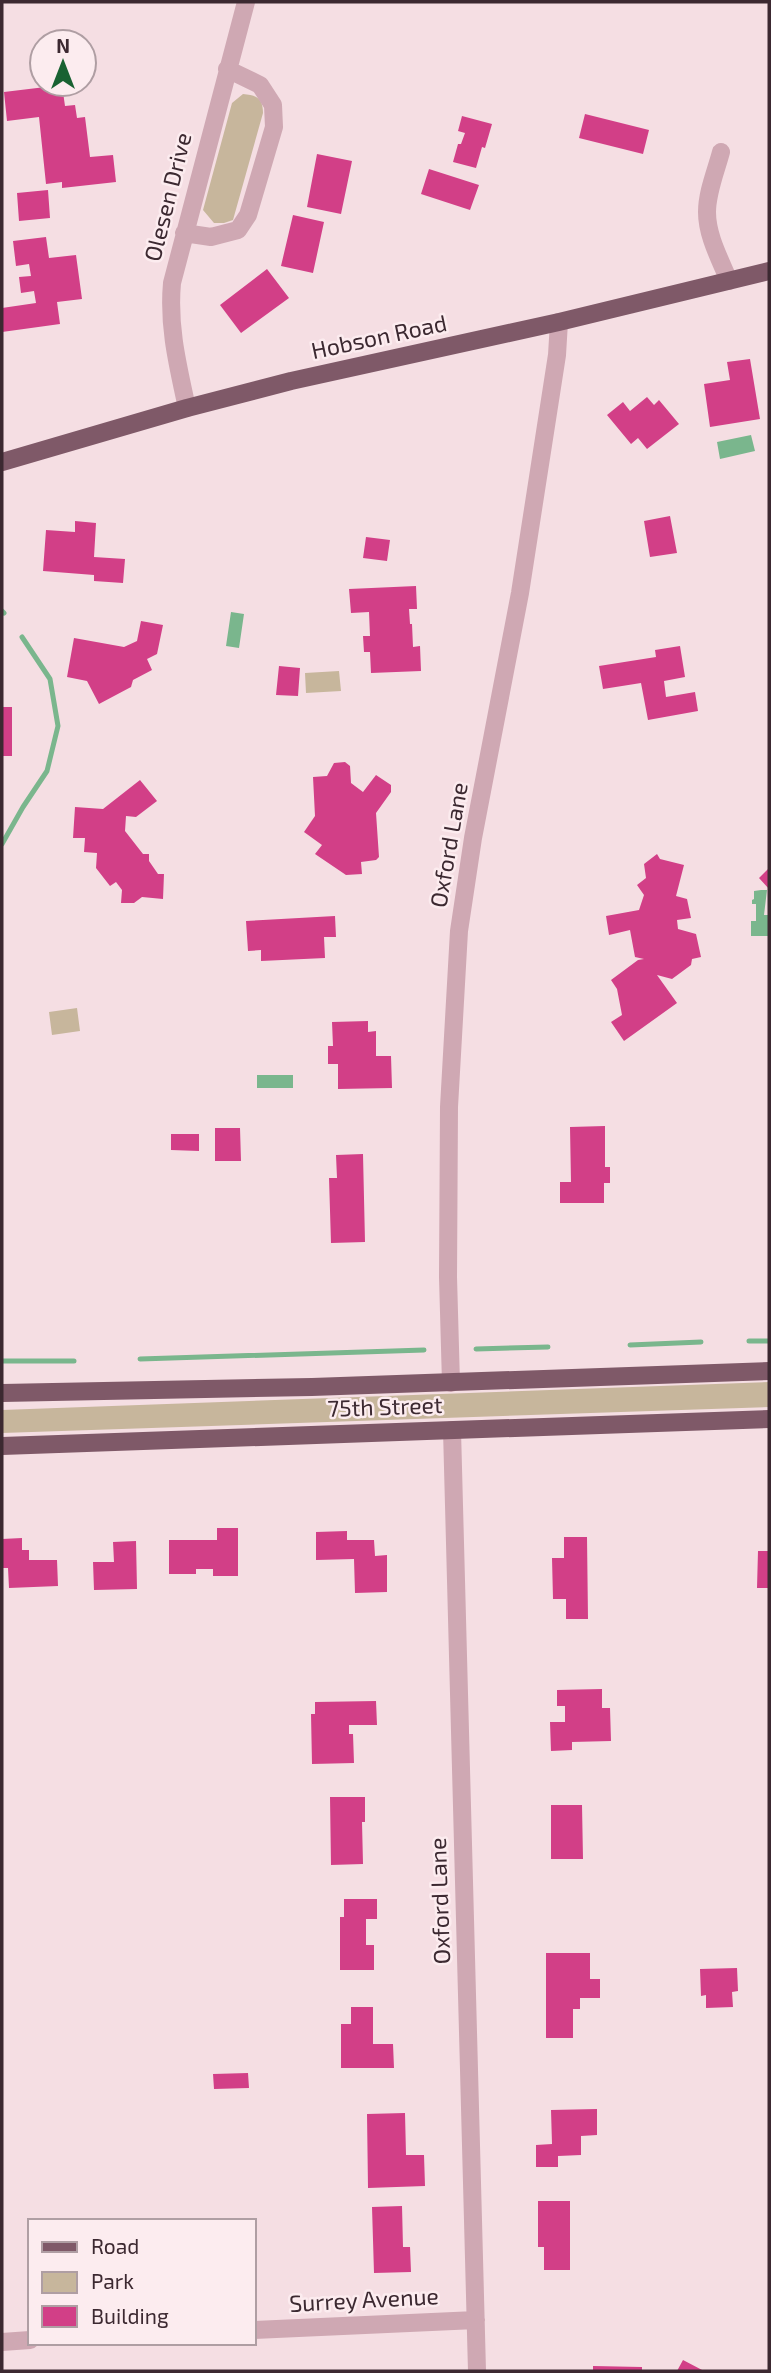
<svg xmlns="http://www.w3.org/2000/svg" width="771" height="2373" font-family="'Exo 2',sans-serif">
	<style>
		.green { fill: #c7b69c }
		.water { fill: #7ab68d }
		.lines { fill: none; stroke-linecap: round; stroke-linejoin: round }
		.stream { stroke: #7ab68d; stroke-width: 5 }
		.building { fill: #d23f87 }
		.minor { stroke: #cfa8b3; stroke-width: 18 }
		.major { stroke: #7f5968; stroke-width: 18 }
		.labels { text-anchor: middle; stroke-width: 5; stroke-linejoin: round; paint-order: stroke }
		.street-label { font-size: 23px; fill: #3c2931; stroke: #fcecef }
	</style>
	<rect width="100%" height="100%" fill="#f5dee3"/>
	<path class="green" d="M243,94C256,95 263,98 263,113L233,220L224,223H214L203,210L232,103Z
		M339,671L341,691L306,693L305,673Z
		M77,1008L80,1031L52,1035L49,1012Z
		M769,1382V1407L2,1433V1410Z"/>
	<path class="water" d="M751,435L755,451L720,459L717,442Z
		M231,612L244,614L239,648L226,646Z
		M761,890H767L764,915H768L769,936H751V921H756V904H752V900L754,899V891Z
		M257,1075H293V1088H257Z"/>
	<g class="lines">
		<path class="stream" d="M2,611L4,613
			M2,844L23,807L47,771L58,726L50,679L22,637
			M749,1341H769
			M630,1345L701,1342
			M476,1349L548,1347
			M140,1359L424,1350
			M2,1361H74"/>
	</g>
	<path class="building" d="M62,85L65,106L75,105L77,118L85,117L90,157L113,155L116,182L62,188V182L46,184L39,117L7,121L4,92Z
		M585,114L649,130L643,154L579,138Z
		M462,116L492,124L485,148L482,147L476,168L453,162L458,144H461L465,133L458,131Z
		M317,154L352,161L341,214L307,207Z
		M429,169L479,185L470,210L421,194Z
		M48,190L50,218L19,221L17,193Z
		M293,215L324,222L313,273L281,266Z
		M46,237L49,258L76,255L82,299L57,302L60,324L2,332V308L36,303L34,291L21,293L19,277L31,276L29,264L16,266L13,241Z
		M267,269L289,298L241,333L220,305Z
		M750,359L760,419L710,427L704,384L730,380L727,362Z
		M647,397L654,405L659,400L679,424L647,449L638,438L631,444L607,415L623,402L630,411Z
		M670,516L677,553L650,557L644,521Z
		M75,521L96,523L94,557L125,559L123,583L94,581V575L43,571L46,530L75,532Z
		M366,537L390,540L387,561L363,558Z
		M416,586L417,609H409L410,624H412L413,647L420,646L421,671L371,673L370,652H364L363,636H370L369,612L351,613L349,589Z
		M141,621L163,625L157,654L147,659L152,670L133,680L131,687L99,704L87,681L67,677L74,638L124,647L137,641Z
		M680,646L685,677L664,681L666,697L695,692L698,711L648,720L641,683L603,689L599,666L656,657L655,650Z
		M279,666L300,668L298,696L276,695Z
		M2,707H12V756H2Z
		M345,762L350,766L351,783L363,792L376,775L391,785V792L376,813L379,857L376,860L361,862L362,874L346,875L315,854L322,845L304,832L315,816L313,777L327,776L334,763Z
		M140,780L157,801L136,817L126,816L125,831L143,854H149V861L158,874H164L163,899L142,897L134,903H121L122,890L116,882L110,886L96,868L97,853L84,852L85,838H73L75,807L103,809Z
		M657,854L660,859L684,865L676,896L687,899L691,918L677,920L678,929L696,934L701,957L692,959L691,965L672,979L657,975L677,1003L624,1041L611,1022L622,1015L617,989L611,980L638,960L644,959L635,957L630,930L609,935L606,916L639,910L644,895L637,885L646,878L644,864Z
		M769,868V889L759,878Z
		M335,916L336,937H324L325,958L261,961V950L248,951L246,921Z
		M368,1021V1032L376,1031V1056H391L392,1088L338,1089V1064H328V1046H333L332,1022Z
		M605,1126V1167H610V1183H604V1203H560V1182H571L570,1127Z
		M215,1128H240L241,1161H215Z
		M171,1134H199V1151L171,1150Z
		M363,1154L365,1242L331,1243L329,1178H337L336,1155Z
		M217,1528H238V1576H213V1569H196V1574H169V1540H217Z
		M347,1531V1540H374L375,1556L387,1555V1592L355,1593L354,1559L316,1560V1532Z
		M564,1537H587L588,1619H566V1599H553L552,1558H564Z
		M22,1538V1550H29V1560H57L58,1586L9,1588L8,1568H2V1539Z
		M136,1541L137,1589L94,1590L93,1562H114L113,1542Z
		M758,1551H769V1588H757Z
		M602,1689V1708H610L611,1741L572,1742V1750L551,1751L550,1722H565V1706H557V1690Z
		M376,1701L377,1725H349V1734H353L354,1763L312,1764L311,1714H315V1702Z
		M330,1797H365V1822H362L363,1864L331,1865Z
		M551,1805H582L583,1859H551Z
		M344,1899H377V1919H366V1945H374V1970H340V1917H344Z
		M546,1953H590V1979H600V1998H580V2009H573V2038H546Z
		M737,1968L738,1991L732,1992L733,2007L706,2008V1995L701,1996L700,1969Z
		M351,2007H373V2044H393L394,2068H341V2024H351Z
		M248,2073L249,2088L214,2089L213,2074Z
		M597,2109V2135L581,2136V2155L558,2156V2167H536V2145L552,2144L551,2110Z
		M405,2113L406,2155H424L425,2186L368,2188L367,2114Z
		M538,2201H570V2270H544V2247H538Z
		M402,2206L403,2247H410L411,2272L374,2273L372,2207Z
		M683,2360L704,2371H677Z
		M593,2366L642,2367V2371H593Z"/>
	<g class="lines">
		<path class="minor" d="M721,152C716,171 707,192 707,212C707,236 720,259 729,281
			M184,233L211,237L238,230L248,215L274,127L273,105L260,85L227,69
			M187,408C178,366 168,327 172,283L246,2
			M451,1383L448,1277L449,1107L459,931L473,838L520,593L557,355L559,322
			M452,1430L477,2371
			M254,2330L476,2320
			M2,2342L30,2340"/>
		<path class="major" d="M2,462L187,408L291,381L559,322L769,271
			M2,1393L312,1387L769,1371
			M2,1446L769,1419"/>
	</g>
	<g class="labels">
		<g class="street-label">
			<text transform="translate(168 197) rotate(-76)" y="8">Olesen Drive</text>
			<text transform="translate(379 337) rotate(-12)" y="8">Hobson Road</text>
			<text transform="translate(449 845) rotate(-80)" y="8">Oxford Lane</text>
			<text transform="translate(385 1407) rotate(-2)" y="8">75th Street</text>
			<text transform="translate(440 1901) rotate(-92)" y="8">Oxford Lane</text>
			<text transform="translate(364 2300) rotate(-3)" y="8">Surrey Avenue</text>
		</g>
	</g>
	<rect width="771" height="2373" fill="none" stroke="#3c2931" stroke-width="7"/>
	<rect x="28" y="2219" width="228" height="126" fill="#fcecef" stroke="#af9ea3" stroke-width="2"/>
	<rect x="42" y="2242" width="35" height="10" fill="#7f5968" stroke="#af9ea3" stroke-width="2"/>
	<text x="91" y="2254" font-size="21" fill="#3c2931">Road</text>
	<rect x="42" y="2272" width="35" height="21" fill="#c7b69c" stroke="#af9ea3" stroke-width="2"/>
	<text x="91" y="2289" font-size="21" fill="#3c2931">Park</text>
	<rect x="42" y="2306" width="35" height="21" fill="#d23f87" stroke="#af9ea3" stroke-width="2"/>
	<text x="91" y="2324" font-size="21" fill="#3c2931">Building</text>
	<g transform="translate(63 63)"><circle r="33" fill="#fcecef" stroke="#af9ea3" stroke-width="2"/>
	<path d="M0-5L12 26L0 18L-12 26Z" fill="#196232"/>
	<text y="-10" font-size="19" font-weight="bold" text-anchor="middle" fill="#3c2931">N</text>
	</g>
</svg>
